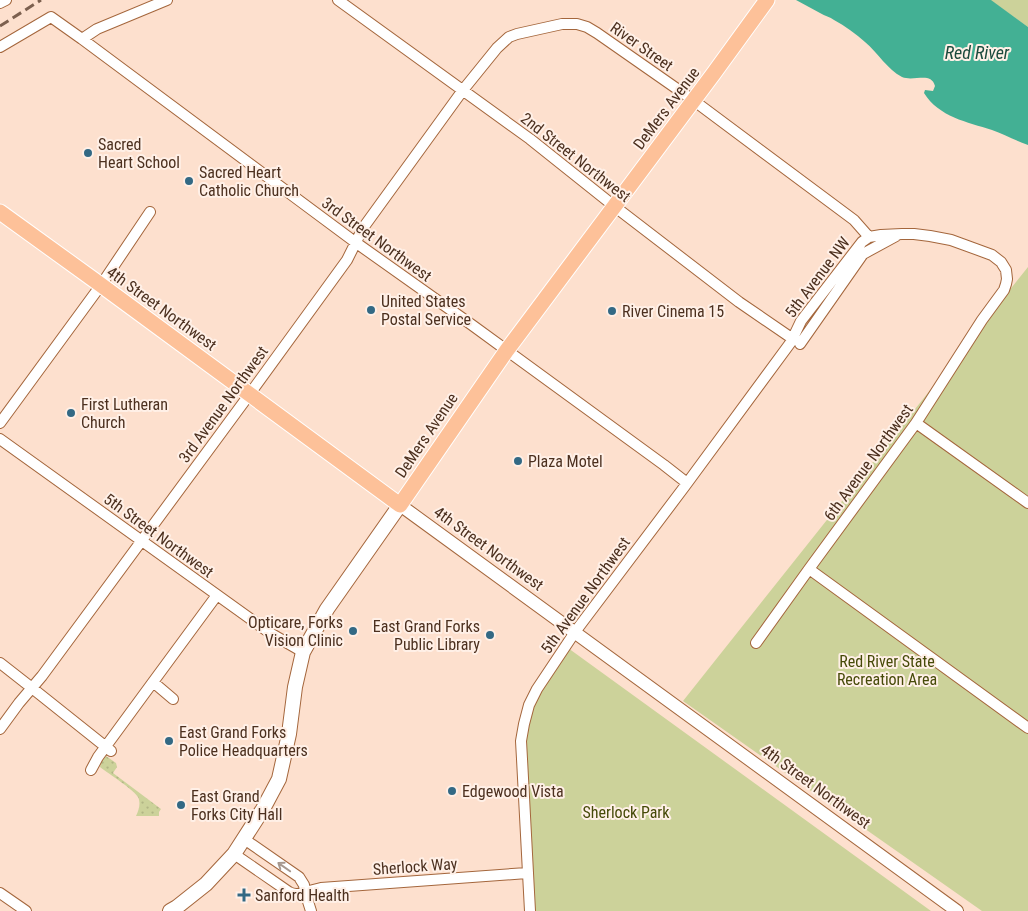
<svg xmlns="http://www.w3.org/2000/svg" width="1028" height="911" font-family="'Roboto Condensed',sans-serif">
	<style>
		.grass { fill: url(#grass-dots) }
		.park { fill: #ccd29a }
		.water { fill: #43b094 }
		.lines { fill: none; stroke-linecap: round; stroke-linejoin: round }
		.minor-casing { stroke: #a4663c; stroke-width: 12 }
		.tertiary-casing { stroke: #a4663c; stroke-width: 14 }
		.secondary-casing { stroke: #a4663c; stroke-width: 16 }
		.primary-casing { stroke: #fff; stroke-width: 17 }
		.minor { stroke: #fff; stroke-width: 10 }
		.tertiary { stroke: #fff; stroke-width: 12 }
		.secondary { stroke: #fff; stroke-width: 14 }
		.primary { stroke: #fdc199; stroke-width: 15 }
		.rail { stroke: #7c604f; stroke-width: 3; stroke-dasharray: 10 5; stroke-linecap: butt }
		.oneway { stroke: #a6988f }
		.poi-dot { fill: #336984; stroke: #fff0e7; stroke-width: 2 }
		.labels { text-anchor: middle; stroke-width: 4; stroke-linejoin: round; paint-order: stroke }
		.street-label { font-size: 16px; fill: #4c301f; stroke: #fff0e7 }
		.poi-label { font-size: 16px; fill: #4c301f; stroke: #fff0e7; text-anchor: start }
		.park-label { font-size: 16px; fill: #464a08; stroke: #fff0e7 }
		.water-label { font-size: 18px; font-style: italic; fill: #1b4a3d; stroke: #fff0e7 }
	</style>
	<defs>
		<pattern id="grass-dots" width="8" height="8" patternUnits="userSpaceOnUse" patternTransform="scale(1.25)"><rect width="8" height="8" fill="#ccd29a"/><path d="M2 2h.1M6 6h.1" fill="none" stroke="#b1b584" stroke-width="1.8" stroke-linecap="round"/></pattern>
	</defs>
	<rect width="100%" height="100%" fill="#fde0ce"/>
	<path class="grass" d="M106,756L116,763L117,767L113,773L161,809L159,812V816H136C139,810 141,803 138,797C133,789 109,774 100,767L101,762Z"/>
	<path class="park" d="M990,0H1028V27Z
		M1028,267V911H982L683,701Z
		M568,648L931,911H533L521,741L529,705Z"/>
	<path class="water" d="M796,0H991L1028,27V145C1016,141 1004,134 992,130C967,122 939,117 924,93L925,90L933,91L935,86C931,71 914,82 902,77C887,69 878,53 865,42C856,34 845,26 834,20C830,17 825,16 820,13C812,9 804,4 796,0Z"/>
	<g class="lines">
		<defs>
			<path id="minor" d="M338,0L530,139L614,206L739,302L793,339
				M0,3L6,0
				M82,39L97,29L167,0
				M0,47L51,17L82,39L355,242L472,325L664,465L687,483
				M800,344L863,254L896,236
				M0,423L101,285L150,212
				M916,423L1028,503
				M0,439L270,633L303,652
				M809,569L1028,728
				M0,663L32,688L111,751
				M153,682L217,595
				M0,729L19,703L42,676L249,395L347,260L363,228L463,90L497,48L509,37L517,34L562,24H577L587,27L597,33L693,100L854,220L869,237
				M91,770L98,757L153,682L173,699
				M234,854L289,892C295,895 299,894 305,892L304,885L299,877L244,839
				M0,893L26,911
				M311,911L305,892L321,888L527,873
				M530,911L522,759L521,741L524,724L529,705L537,689L575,632L685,486L791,342L801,321L862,242L869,237L881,235L902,234H914L930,236L951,240L992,255L1001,262L1006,270L1007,279L1006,284L1004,290L982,320L916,423L809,569L756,643"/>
			<path id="tertiary" d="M400,505L957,911"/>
			<path id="secondary" d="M170,911L177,907L206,884L234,854L263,809L279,779L289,734L295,687L303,652L327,609L400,505"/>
			<path id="primary" d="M0,212L101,285L400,505L507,350L714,73L767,0"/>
		</defs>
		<use href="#minor" class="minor-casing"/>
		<use href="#tertiary" class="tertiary-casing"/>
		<use href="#secondary" class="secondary-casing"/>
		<use href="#primary" class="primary-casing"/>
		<use href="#minor" class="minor"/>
		<use href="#tertiary" class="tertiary"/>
		<use href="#secondary" class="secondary"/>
		<use href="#primary" class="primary"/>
		<path class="rail" d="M0,26L41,0"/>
	</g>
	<defs><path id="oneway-shaft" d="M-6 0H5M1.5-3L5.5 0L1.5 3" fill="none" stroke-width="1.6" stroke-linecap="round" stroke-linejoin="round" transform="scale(1.25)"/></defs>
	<use class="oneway" href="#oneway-shaft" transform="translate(284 867) rotate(-145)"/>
	<g class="poi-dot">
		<circle cx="88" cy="153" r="5"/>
		<circle cx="189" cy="181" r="5"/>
		<circle cx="371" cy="310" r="5"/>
		<circle cx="612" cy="311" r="5"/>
		<circle cx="71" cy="413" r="5"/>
		<circle cx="518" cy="461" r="5"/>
		<circle cx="353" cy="631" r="5"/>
		<circle cx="490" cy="635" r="5"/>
		<circle cx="169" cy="741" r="5"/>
		<circle cx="452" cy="791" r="5"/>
		<circle cx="181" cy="805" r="5"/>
		<path d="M241.5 887.5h5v5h5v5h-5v5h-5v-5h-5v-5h5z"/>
	</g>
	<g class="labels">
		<g class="street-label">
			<text transform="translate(642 46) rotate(35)" y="6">River Street</text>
			<text transform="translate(666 108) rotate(-53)" y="6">DeMers Avenue</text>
			<text transform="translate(576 157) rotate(38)" y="6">2nd Street Northwest</text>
			<text transform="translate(377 239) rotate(36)" y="6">3rd Street Northwest</text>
			<text transform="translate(817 277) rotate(-53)" y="6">5th Avenue NW</text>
			<text transform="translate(162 308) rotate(36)" y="6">4th Street Northwest</text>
			<text transform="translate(223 404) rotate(-54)" y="6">3rd Avenue Northwest</text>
			<text transform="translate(426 435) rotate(-56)" y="6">DeMers Avenue</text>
			<text transform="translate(868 462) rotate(-54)" y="6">6th Avenue Northwest</text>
			<text transform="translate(159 535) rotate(36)" y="6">5th Street Northwest</text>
			<text transform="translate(489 548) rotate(36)" y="6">4th Street Northwest</text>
			<text transform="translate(585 595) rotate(-54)" y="6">5th Avenue Northwest</text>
			<text transform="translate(816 786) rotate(36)" y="6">4th Street Northwest</text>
			<text transform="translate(415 866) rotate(-4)" y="6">Sherlock Way</text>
		</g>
		<g class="poi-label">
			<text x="98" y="150">Sacred<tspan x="98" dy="18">Heart School</tspan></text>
			<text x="199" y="178">Sacred Heart<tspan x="199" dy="18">Catholic Church</tspan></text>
			<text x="381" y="307">United States<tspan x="381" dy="18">Postal Service</tspan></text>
			<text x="622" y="317">River Cinema 15</text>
			<text x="81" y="410">First Lutheran<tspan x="81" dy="18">Church</tspan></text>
			<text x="528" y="467">Plaza Motel</text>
			<text x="343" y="628" text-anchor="end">Opticare, Forks<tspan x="343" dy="18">Vision Clinic</tspan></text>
			<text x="480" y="632" text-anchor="end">East Grand Forks<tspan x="480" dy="18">Public Library</tspan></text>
			<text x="179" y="738">East Grand Forks<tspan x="179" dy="18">Police Headquarters</tspan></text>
			<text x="462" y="797">Edgewood Vista</text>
			<text x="191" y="802">East Grand<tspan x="191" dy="18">Forks City Hall</tspan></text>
			<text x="255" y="901">Sanford Health</text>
		</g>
		<g class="park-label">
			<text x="887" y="667">Red River State<tspan x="887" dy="18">Recreation Area</tspan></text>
			<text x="626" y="818">Sherlock Park</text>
		</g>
		<g class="water-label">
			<text x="977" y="59">Red River</text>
		</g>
	</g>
</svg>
